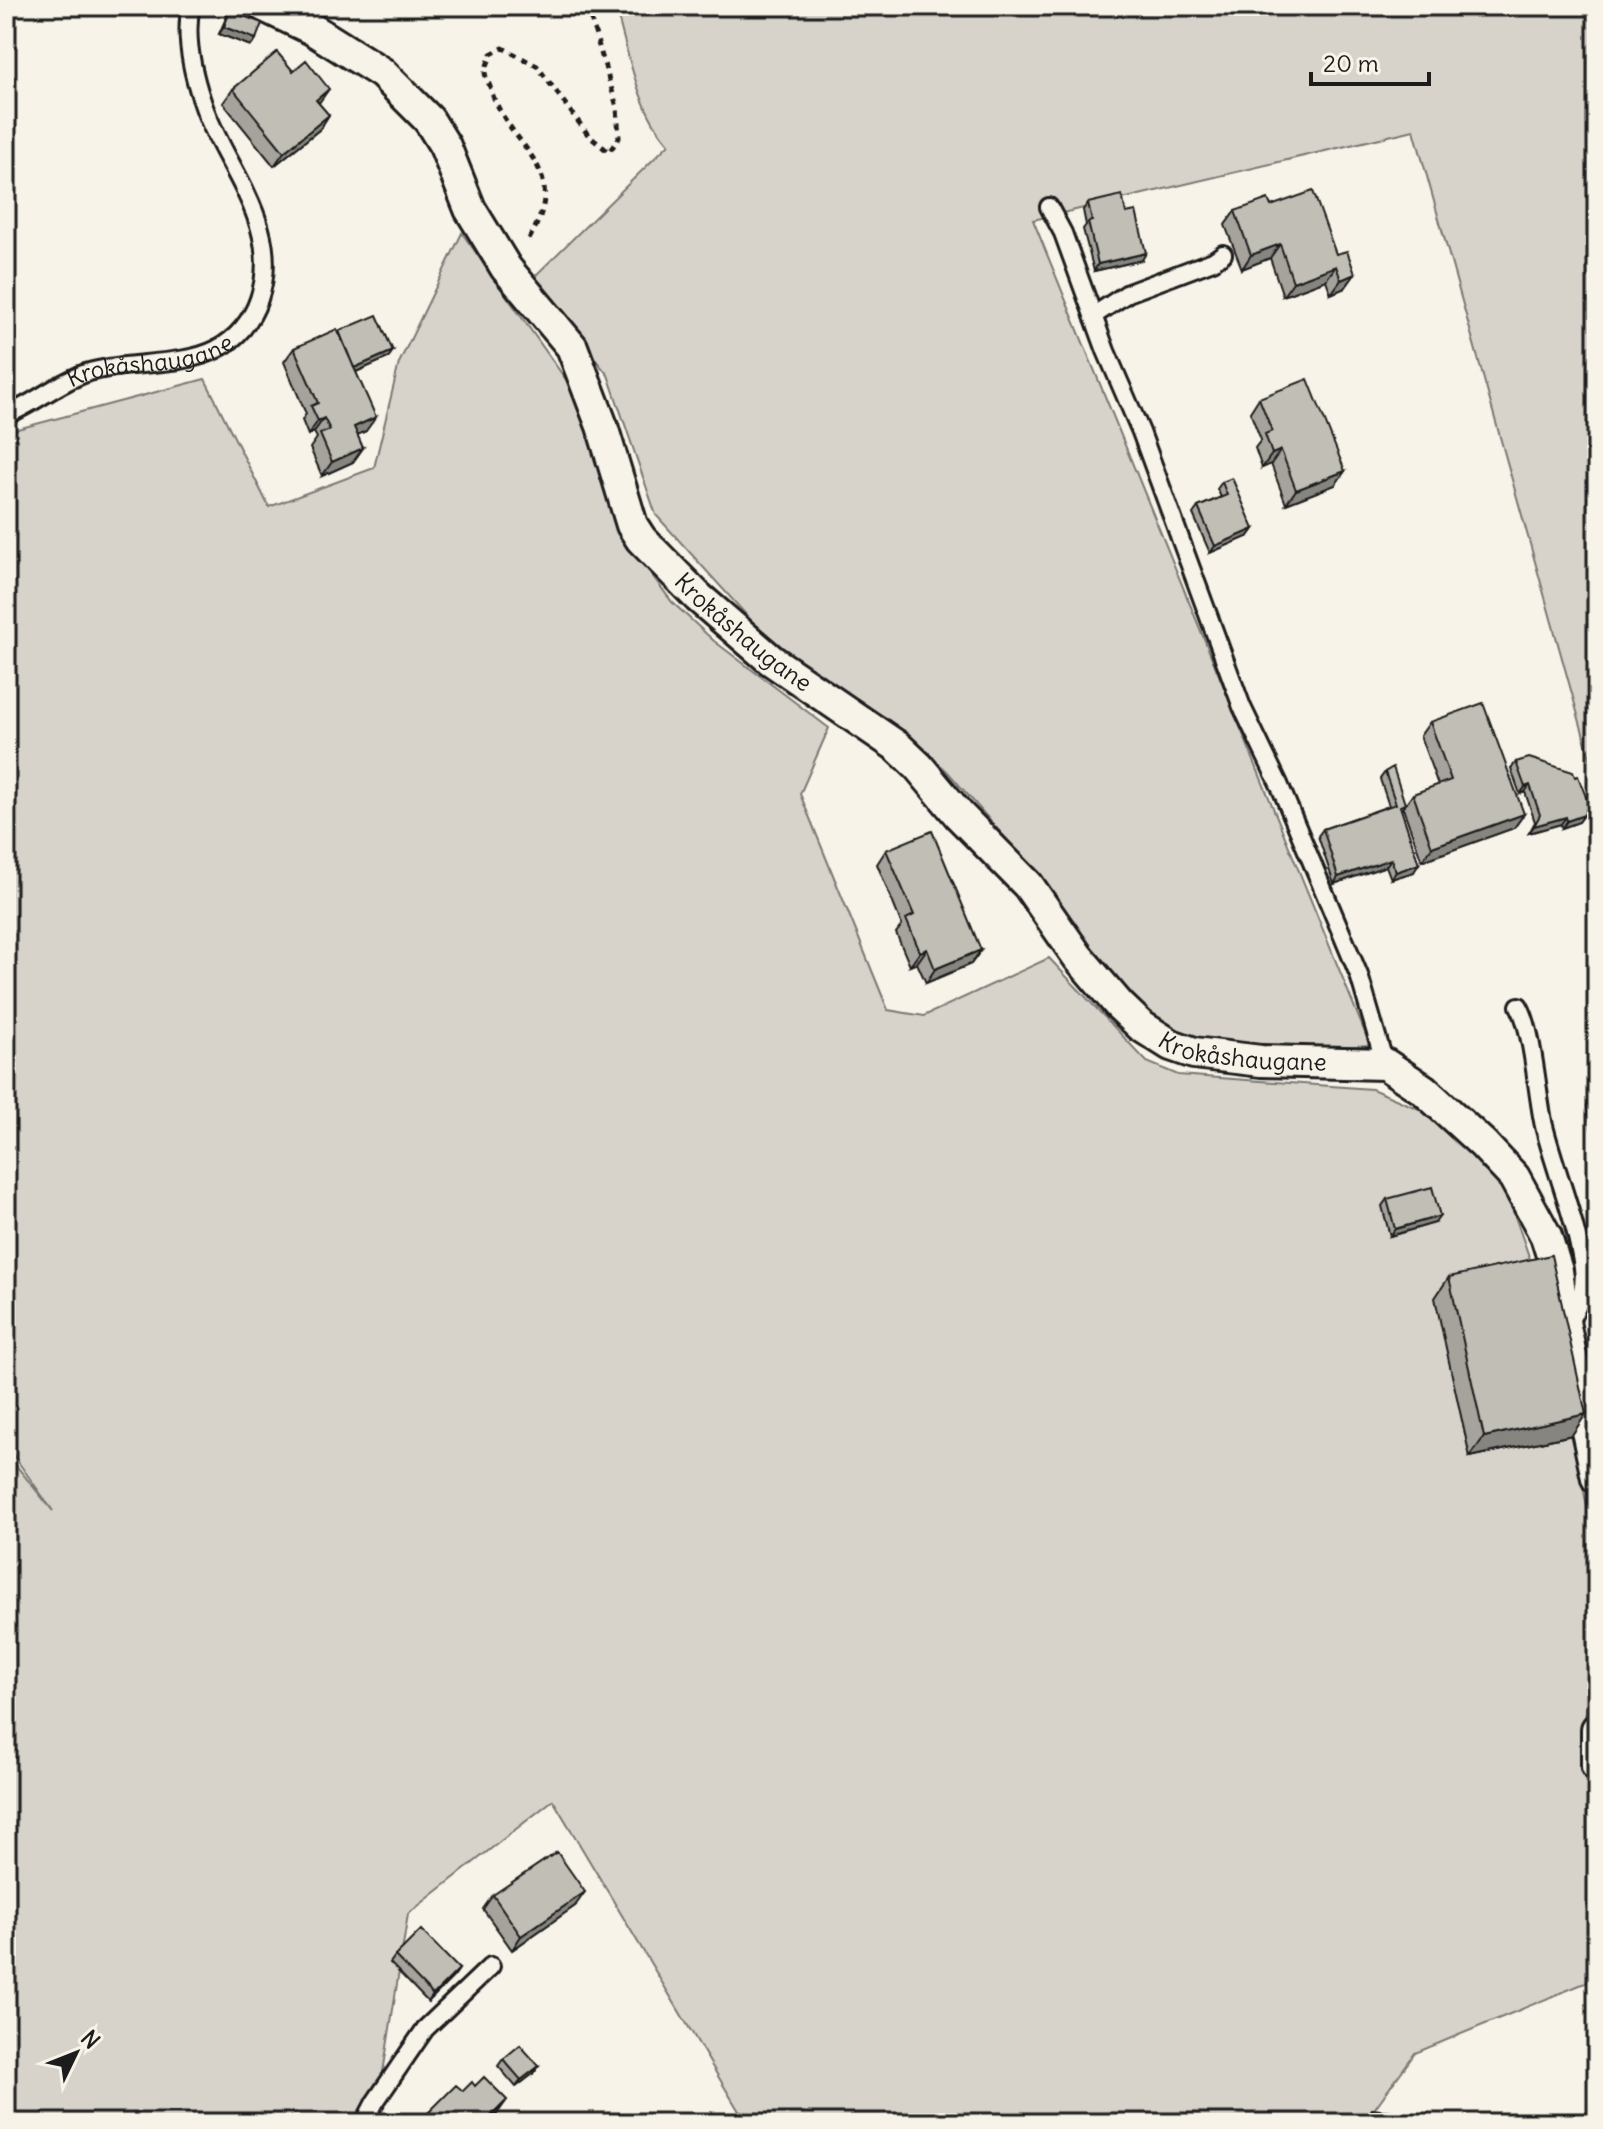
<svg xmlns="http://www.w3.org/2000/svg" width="1603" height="2129" font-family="Delius,sans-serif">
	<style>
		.green { fill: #d7d3cb; stroke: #7a7874; stroke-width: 2 }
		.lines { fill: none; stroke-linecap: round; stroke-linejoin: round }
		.service-casing { stroke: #1c1c1c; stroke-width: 22 }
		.minor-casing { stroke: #1c1c1c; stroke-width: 36 }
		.path { stroke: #1c1c1c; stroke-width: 5; stroke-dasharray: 6 6; stroke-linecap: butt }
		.service { stroke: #f7f3e8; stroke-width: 16 }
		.minor { stroke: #f7f3e8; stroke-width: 30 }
		.wall { fill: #a5a39c; stroke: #1c1c1c; stroke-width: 2 }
		.shaded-wall { fill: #86857f; stroke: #1c1c1c; stroke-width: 2 }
		.building { fill: #c0beb5; stroke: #1c1c1c; stroke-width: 2 }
		.labels { text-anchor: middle; stroke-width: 6; stroke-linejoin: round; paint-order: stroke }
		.street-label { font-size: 24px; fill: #1c1c1c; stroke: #f7f3e8 }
	</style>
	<rect width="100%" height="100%" fill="#f7f3e8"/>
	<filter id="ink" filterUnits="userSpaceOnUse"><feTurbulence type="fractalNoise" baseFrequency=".0125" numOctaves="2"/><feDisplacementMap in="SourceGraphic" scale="16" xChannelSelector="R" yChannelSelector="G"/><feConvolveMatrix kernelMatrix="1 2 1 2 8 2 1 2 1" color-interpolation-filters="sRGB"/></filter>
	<g filter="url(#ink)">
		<path class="green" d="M615,6H1597V783L1414,130L1033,220L1370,1045L1257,1053L1174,1037L1127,998L1020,855L947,771L885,717L797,671L656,515L608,375L531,280L669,144C637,109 628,51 615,6Z
			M462,233L574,391L643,563L672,602L714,641L829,728L800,794L888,1010L924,1016L1049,958L1147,1062L1178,1075L1372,1089L1445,1120L1506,1191L1532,1265L1470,1457L1572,1435L1597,1553L1594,1642L1584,1728L1597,1786V1978L1415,2053L1364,2123H746L553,1800L408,1914L379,2098L362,2123H6V1453L53,1511L6,1445V432L205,379L269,507L374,468L399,363Z"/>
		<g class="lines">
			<defs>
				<g id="service">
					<path d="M1049,207L1063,233L1106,351L1141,432L1242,707L1279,784L1359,975L1385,1064"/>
					<path d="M1093,316L1128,293L1213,261L1223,254"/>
					<path id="s1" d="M6,415C34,404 57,383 86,373C123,361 183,367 217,349C237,339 252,320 259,299C284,224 223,167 202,101C192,71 184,37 191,6"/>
					<path d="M1519,1006C1533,1030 1537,1095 1544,1126C1556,1173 1576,1219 1583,1268C1586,1290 1579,1308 1566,1325"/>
					<path d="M364,2123L375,2102L425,2029L491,1966"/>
				</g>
				<g id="minor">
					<path id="s2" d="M264,6L312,29L382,73L429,120L445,146L470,209L506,268L572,347L602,426L632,525L641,539L698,597L771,660L898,747L918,766L959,815L1028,885L1078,957L1119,1005L1141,1026L1171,1045L1194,1053L1261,1061L1385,1064L1424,1090L1483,1144L1514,1177L1546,1236L1557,1271L1565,1327L1597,1478"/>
					<path d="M1597,1729V1766"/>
				</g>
			</defs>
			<use href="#service" class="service-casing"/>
			<use href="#minor" class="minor-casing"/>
			<path class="path" d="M529,239C573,165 510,150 491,90C490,85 485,77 485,72C486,67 490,59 491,54L503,48L537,66L589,136L609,152L619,138L617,107L587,6"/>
			<use href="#service" class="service"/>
			<use href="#minor" class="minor"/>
		</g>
		<path class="wall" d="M230,11L256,39L251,46L219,34L226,18Z
			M233,89L319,103L320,129L274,166L223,103Z
			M1088,203L1126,213L1142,260L1094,271L1083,229L1086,225L1083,210Z
			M1271,206L1336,254L1355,274L1345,288L1331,294L1326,280L1283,296L1270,258L1242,269L1225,225L1235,211Z
			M338,332L388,358L356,372L366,431L357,435L363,448L353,462L322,476L310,448L317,438L314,432L308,435L302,420L306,414L284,362L294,348Z
			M1259,398L1345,471L1335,485L1286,504L1271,464L1262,468L1255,448L1261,440L1250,412Z
			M1222,482L1254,529L1249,536L1210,553L1193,514L1198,507L1221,497L1217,489Z
			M1430,722L1524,814L1514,828L1422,861L1403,808L1413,794L1438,785L1420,736Z
			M1516,762L1584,815L1579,822L1562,828L1561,824L1529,833L1535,822L1525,792L1520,794L1511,769Z
			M1385,772L1405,804L1401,810L1414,872L1391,879L1386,866L1334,884L1318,836L1323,829L1389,806L1380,779Z
			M886,850L981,950L971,964L926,983L917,963L910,966L896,933L902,925L877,864Z
			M1597,1082V1135L1593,1136L1587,1106L1597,1092L1595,1085Z
			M1387,1199L1435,1223L1390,1236L1382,1206Z
			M1597,1209V1228L1589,1224Z
			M1449,1277L1572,1435L1470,1457L1435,1298Z
			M493,1895L575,1906L512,1950L483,1909Z
			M395,1956L459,1969L454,1976L428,2002L390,1963Z
			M503,2059L539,2066L534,2073L516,2087L498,2066Z
			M463,2091L497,2114L488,2123H420L425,2116Z
			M1372,2109L1401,2123H1367V2116Z"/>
		<path class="shaded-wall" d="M224,27L256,39L251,46L219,34Z
			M329,89L319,103L316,100Z
			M329,115L320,129L274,166L284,152Z
			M1280,244L1270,258L1242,269L1251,255Z
			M1146,253L1142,260L1094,271L1098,264Z
			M1336,266L1326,280L1283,296L1293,282Z
			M1355,274L1345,288L1331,294L1341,280Z
			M393,351L388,358L349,375L354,368Z
			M376,417L366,431L344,441L354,427Z
			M324,418L314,432L308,435L318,421Z
			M363,448L353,462L322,476L332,462Z
			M1281,450L1271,464L1262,468L1272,454Z
			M1345,471L1335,485L1286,504L1296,490Z
			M1254,529L1249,536L1210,553L1215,546Z
			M1530,785L1525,792L1520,794L1525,787Z
			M1524,814L1514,828L1422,861L1432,847Z
			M1584,815L1579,822L1562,828L1567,821Z
			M1566,817L1561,824L1529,833L1534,826Z
			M1391,859L1386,866L1334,884L1338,877Z
			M1419,864L1414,872L1391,879L1396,872Z
			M927,949L917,963L910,966L920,952Z
			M981,950L971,964L926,983L935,969Z
			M1440,1216L1435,1223L1390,1236L1395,1229Z
			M1586,1414L1572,1435L1470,1457L1484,1437Z
			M585,1892L575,1906L512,1950L521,1936Z
			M459,1969L454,1976L428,2002L433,1995Z
			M539,2066L534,2073L516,2087L521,2080Z
			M507,2100L497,2114L488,2123H485Z"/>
		<path class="building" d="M230,11L262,23L256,39L224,27Z
			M277,52L293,71L306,60L329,89L316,100L329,115L284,152L233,89Z
			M1313,191L1336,254L1347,251L1355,274L1341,280L1336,266L1293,282L1280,244L1251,255L1235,211L1268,199L1271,206Z
			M1122,195L1126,213L1136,211L1146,253L1098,264L1088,222L1092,221L1088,203Z
			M377,315L393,351L354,368L339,331Z
			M337,329L376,417L354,427L363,448L332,462L320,434L330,430L324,418L318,421L311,406L318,403L294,348Z
			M1308,379L1345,471L1296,490L1281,450L1272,454L1265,434L1272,431L1259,398Z
			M1232,478L1254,529L1215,546L1198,507L1227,495L1222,482Z
			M1483,703L1524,814L1432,847L1413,794L1451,780L1430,722Z
			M1529,758L1573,772L1575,777L1578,776L1589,805L1584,815L1567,821L1566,817L1534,826L1540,815L1530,785L1525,787L1516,762Z
			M1393,767L1405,804L1400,806L1419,864L1396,872L1391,859L1338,877L1323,829L1396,804L1385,772Z
			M932,831L981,950L935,969L927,949L920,952L906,919L914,915L886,850Z
			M1432,1187L1440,1216L1395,1229L1387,1199Z
			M1551,1255L1586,1414L1484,1437L1449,1277Z
			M557,1852L585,1892L521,1936L493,1895Z
			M421,1930L459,1969L433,1995L395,1956Z
			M520,2045L539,2066L521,2080L503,2059Z
			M484,2077L507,2100L486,2121L483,2118L479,2123H432L425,2116L456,2085L463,2091L472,2082L475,2086Z
			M1372,2109L1402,2112L1401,2123H1371Z"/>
	</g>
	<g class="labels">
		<g class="street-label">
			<text dy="8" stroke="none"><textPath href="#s1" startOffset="156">Krokåshaugane</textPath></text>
			<text dy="8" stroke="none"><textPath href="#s2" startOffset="816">Krokåshaugane</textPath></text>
			<text dy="8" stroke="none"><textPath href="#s2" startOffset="1488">Krokåshaugane</textPath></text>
		</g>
	</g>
	<rect width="1603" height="2129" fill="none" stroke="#f7f3e8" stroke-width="32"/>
	<rect x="16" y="16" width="1571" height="2097" fill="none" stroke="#1c1c1c" stroke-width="3" filter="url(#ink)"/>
	<g transform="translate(76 2053) rotate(47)" stroke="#f7f3e8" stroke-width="6" paint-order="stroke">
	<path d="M0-6L14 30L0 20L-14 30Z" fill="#1c1c1c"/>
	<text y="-12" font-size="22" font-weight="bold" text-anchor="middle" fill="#1c1c1c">N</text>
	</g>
	<path d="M1311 72v12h118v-12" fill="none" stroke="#1c1c1c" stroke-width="4"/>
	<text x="1323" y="72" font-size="24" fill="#1c1c1c" stroke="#f7f3e8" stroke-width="6" paint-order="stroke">20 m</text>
</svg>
